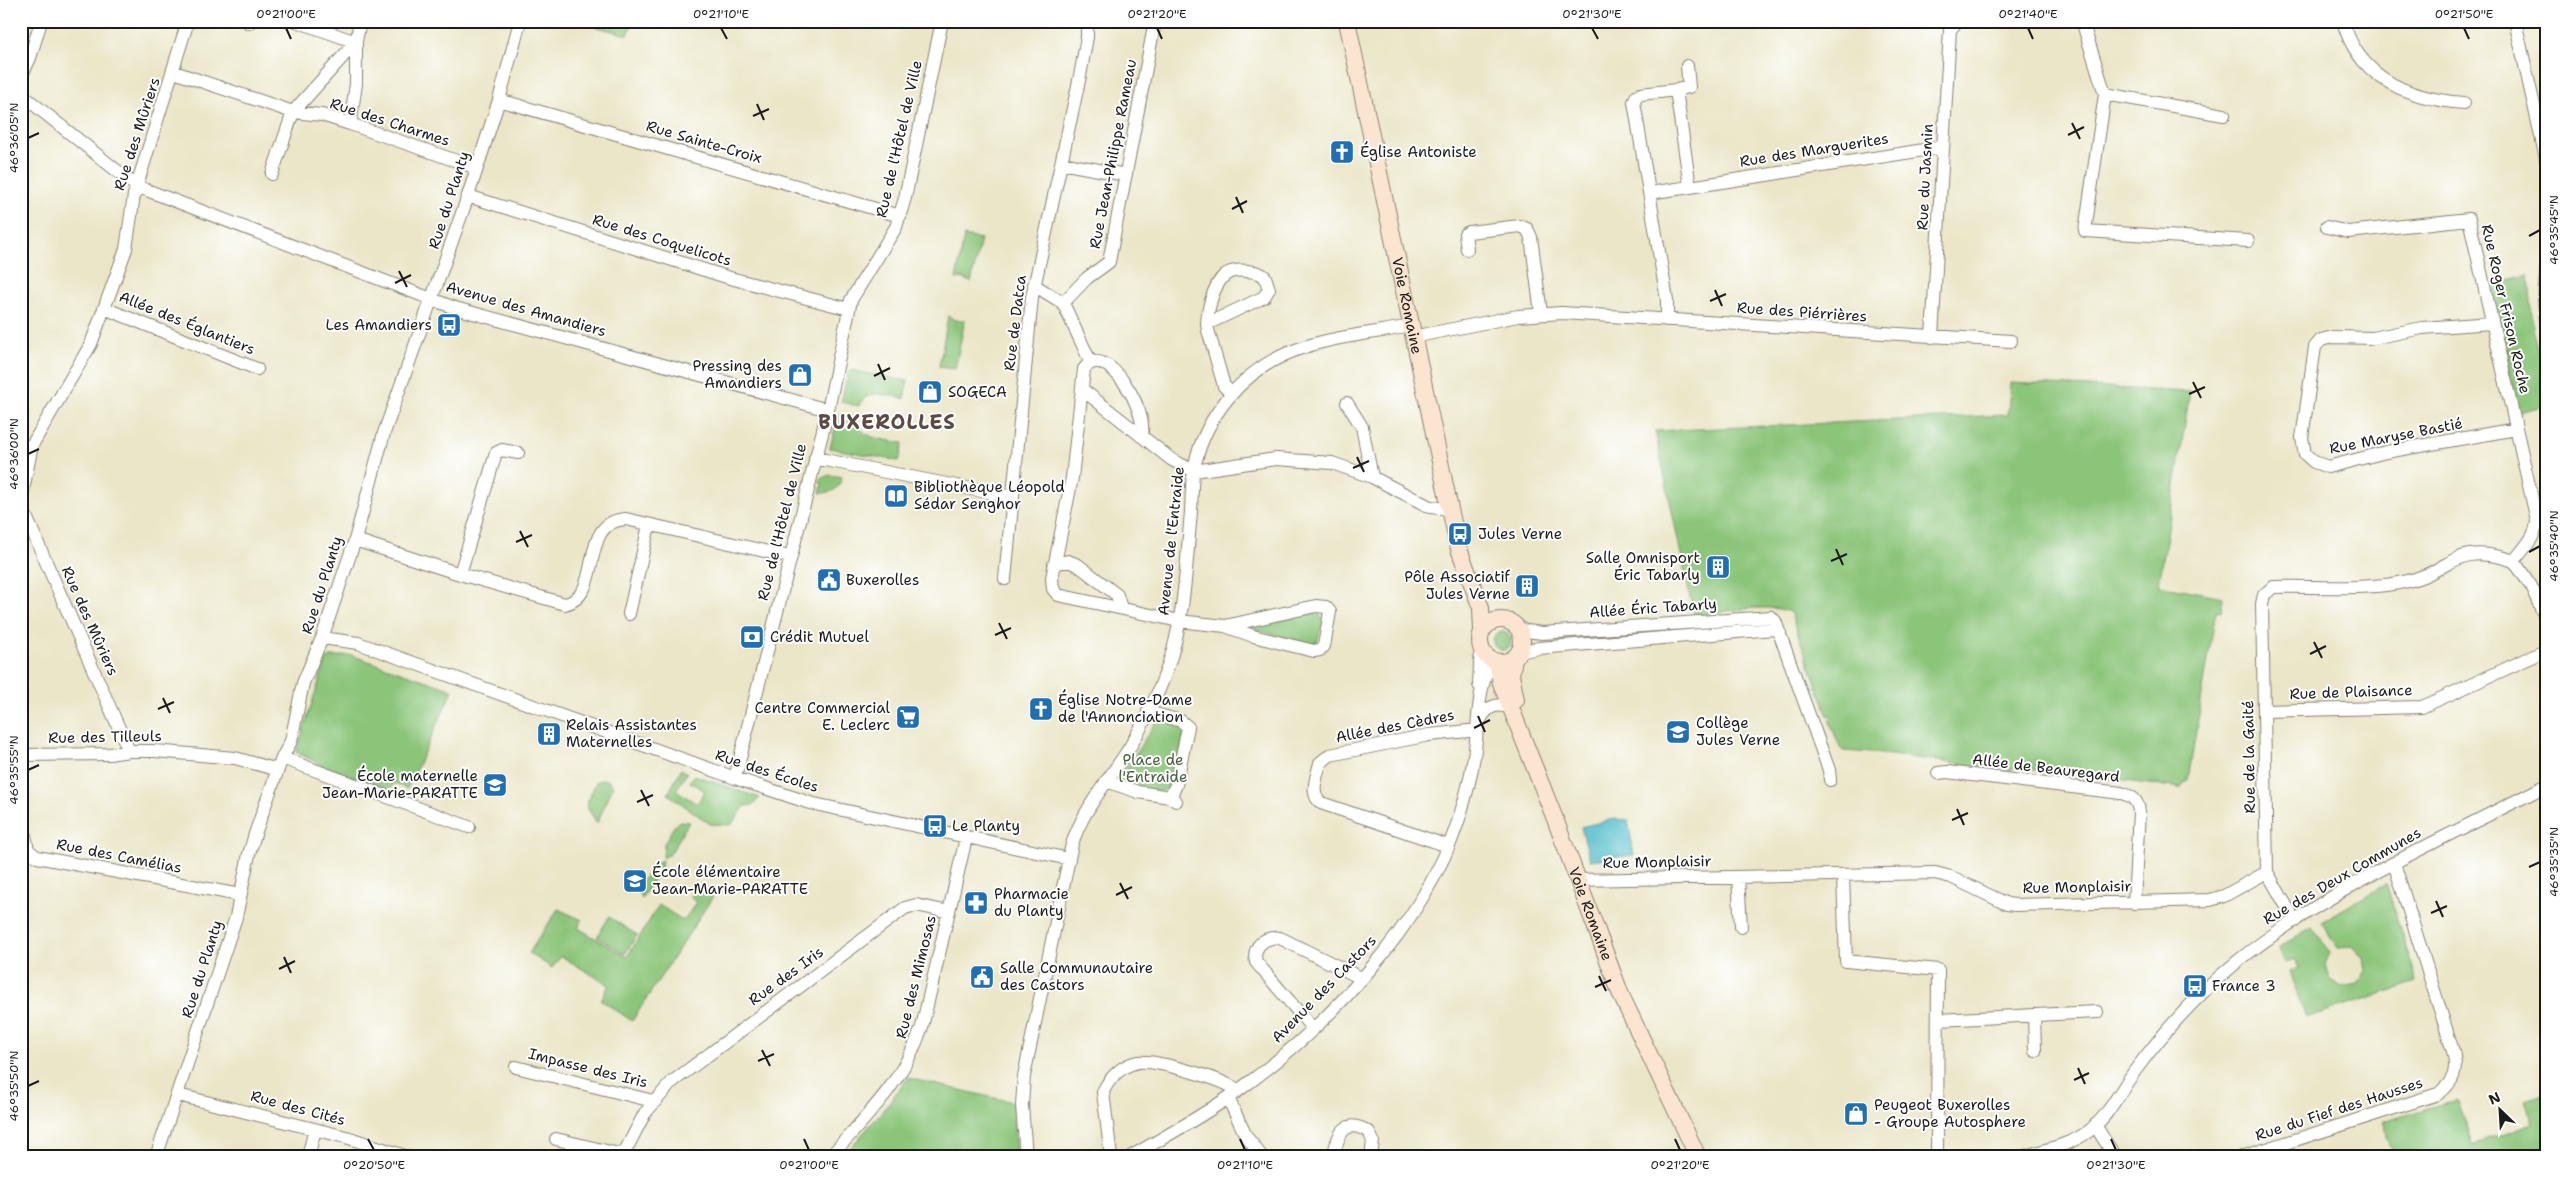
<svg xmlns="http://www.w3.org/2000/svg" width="2568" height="1178" font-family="'Shantell Sans',sans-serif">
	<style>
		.green { fill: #8bc579; stroke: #54704a }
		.water { fill: #4ebbc9; stroke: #356c72 }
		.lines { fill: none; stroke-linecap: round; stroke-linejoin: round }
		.street-casing { stroke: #848172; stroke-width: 14 }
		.secondary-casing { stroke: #848172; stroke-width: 18 }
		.street { stroke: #fff; stroke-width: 12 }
		.secondary { stroke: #fce5d0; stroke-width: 16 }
		.ticks { fill: none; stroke: #1c1c1c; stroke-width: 2 }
		.labels { text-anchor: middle; stroke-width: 4; stroke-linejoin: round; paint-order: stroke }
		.street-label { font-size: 15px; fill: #1c1c1c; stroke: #fff }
		.poi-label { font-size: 15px; fill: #1c1c1c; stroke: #fff; text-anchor: start }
		.park-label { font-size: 15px; fill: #486041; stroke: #fff }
		.district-label { font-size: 20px; font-weight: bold; letter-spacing: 1px; fill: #5b4a45; stroke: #fff }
		.neatline { fill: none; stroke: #1c1c1c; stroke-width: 2 }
		.ticks-label { font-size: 12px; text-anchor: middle; fill: #1c1c1c }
	</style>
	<rect width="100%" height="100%" fill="#fff"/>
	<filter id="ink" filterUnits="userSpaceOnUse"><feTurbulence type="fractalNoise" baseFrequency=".02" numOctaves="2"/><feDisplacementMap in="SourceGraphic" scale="10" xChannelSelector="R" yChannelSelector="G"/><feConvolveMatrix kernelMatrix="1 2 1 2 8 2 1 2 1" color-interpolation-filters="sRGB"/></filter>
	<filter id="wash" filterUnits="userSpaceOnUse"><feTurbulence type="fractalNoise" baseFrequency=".0096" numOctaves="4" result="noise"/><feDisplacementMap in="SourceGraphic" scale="20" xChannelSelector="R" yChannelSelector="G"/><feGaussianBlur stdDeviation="1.12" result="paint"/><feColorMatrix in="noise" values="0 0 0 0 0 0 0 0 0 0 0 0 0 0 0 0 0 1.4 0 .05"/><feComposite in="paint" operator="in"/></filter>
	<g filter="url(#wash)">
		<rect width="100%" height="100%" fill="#ebe6c8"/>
		<path class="green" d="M574,21H633L628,35Z
			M964,236L981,239L971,282L961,278L956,279Z
			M2529,275L2533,329L2547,379V405L2519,412L2488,285Z
			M948,316L955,320H965L955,369L939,367Z
			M849,370L908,381L904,399C890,395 865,388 859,406L841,402Z
			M2010,383L2190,392L2159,585L2223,597L2221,611H2216L2188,780L2181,788L2012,767V771C1954,764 1901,754 1843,751L1840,748L1829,719L1832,718L1831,715L1828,716L1790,612C1766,602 1720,613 1694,616L1655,431L2008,415Z
			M838,415L855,417C860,440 883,439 903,443L899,461L830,448Z
			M830,475L842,477C839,490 832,493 820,493L822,483L819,482L822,478Z
			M1314,613L1320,615L1323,621L1317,642L1311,644L1244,627Z
			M1493 641a9 9 0 1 1 18 0a9 9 0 1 1-18 0Z
			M351,655L453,690L407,789L394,783L390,790L321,765L296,752L326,660L331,657Z
			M1157,720L1178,723L1185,731L1171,787C1157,798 1134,785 1119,780Z
			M681,769L687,773L676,790L697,804L705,791L690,782L694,775L760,798L753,805L745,806L731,825L710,824L668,794Z
			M604,779L610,782L613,787L597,823L586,806L596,782Z
			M680,821L689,822L670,854L663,858L664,843C670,836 672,825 680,821Z
			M662,860L661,868L641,899L637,884L646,877L650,866Z
			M698,884L714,895L632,1021L601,1000L609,985L561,956L552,968L529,953L558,909L582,920L578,928L627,957L659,905L684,921L696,902L690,897Z
			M2386,884L2417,982L2306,1018L2289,972L2298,968L2294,959L2285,963L2279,947L2312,927L2330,953L2325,964L2329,979L2342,987L2357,984L2366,971L2364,957L2352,947L2338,948L2321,922Z
			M609,917L637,935L625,954L597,937Z
			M908,1078L1012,1102L1016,1157H842L881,1113Z
			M2547,1092V1157H2394L2383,1122L2457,1099L2472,1145L2533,1124L2525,1099Z"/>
		<path class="water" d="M1613,819L1628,820L1634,855L1590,860L1581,827Z"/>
	</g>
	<g filter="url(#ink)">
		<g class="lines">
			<defs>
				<path id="street" d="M296,21L356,42V84L350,124
					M2082,21L2105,94L2085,231L2248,241
					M2343,21C2359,80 2410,99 2464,103
					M2515,21L2547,163
					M249,23V21
					M174,72L293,112L322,115L350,124L477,168
					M21,77L30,58L41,21
					M1676,90L1689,87L1687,66
					M21,94L136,186L455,308L828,410
					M2105,94L2224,115
					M499,100L900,216
					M1061,163L1126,175
					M272,174L293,112L356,42L360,21
					M1649,193L1690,187
					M468,196L730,278L849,309
					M2327,227L2348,232L2469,219L2537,521C2536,537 2524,548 2514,561L2531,586L2547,621
					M1467,249L1465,234L1469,232L1520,226L1527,229L1531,237L1541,313
					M2547,261L2544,300L2547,332
					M1034,285L1063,303L1091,363
					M1063,303L1087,278L1109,262L1155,21
					M104,308L257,369
					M1667,320V300L1634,102L1636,97L1641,94L1676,90L1690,187L1943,147
					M2492,323L2422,328L2373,338L2333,337L2321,340L2315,347L2302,438L2305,454L2314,462L2328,467L2386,452L2516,429
					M1207,324L1264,297L1269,289L1265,277C1260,272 1254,272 1247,271C1239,270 1232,270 1225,275C1213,285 1205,315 1208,330L1224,386L1232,394
					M1413,337L1518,316L1562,313L2011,341
					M1932,337L1950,30L1957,21
					M1083,390L1172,460L1194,471L1276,459L1332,463L1372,477L1430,507L1450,509
					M1347,403L1362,427L1372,477
					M1141,436C1150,413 1106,339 1084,369L1072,478L1052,578L1053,589L1058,595L1179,621L1225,626L1253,636L1314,651L1320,650L1324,646L1330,612L1326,607L1316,606L1225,626
					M21,449L32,445L91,344L126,249L134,195L188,21
					M815,458L1012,497
					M21,500L32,445
					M21,505L129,751
					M355,540L460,574L565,604C605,595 577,521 626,519L790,557
					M1054,564L1068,561L1078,565L1117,595L1121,608
					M460,574L496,453L502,450L518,453
					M1005,579L1032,297L1080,76L1087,37V21
					M629,614L649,525
					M1520,630L1542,633L1771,617L1775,621L1829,770L1830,780
					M322,638L358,643L735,778L810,803L1069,859
					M1519,652L1539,648L1774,629L1780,633
					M1479,685L1481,646
					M2265,711L2422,707L2547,650
					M1148,712L1181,721L1188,727L1176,785L1170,797
					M1479,722C1485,709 1495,701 1510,708
					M21,755L109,754L129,751H155L235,758L278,770
					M282,758L469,827
					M1938,773L1947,772L2121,793C2132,796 2138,800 2139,812L2134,903
					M735,778L828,410L851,300L896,227L905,198L942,21
					M1106,781L1138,792L1170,797L1176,801
					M21,816L28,850L37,857L240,895
					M1448,846L1321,803C1309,794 1317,776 1320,763L1330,755L1429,735L1478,730
					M1843,875L1846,961L1938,970L1937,1157
					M1738,877L1741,927
					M1577,880L1935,873L1951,877L2007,904L2015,905L2210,900L2224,896L2267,872
					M2295,921L2267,872L2262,604L2264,595L2273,587C2314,586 2359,590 2399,583C2452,574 2451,540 2514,561
					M2034,1015L2035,1051
					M1938,1020L2097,1012
					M1313,1029L1256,962C1252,946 1265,936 1280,938L1361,978
					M516,1067L653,1101
					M178,1095L346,1137L408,1157
					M1228,1098L1246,1136L1262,1157
					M2095,1125L2115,1157
					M556,1139L623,1155
					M156,1157L236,917L249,854L256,831L282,758L291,741L303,683L322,638L355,540L384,433L468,196L499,100L520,21
					M308,1157L315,1129
					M622,1157L645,1113L672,1082L905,908L916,905L949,912
					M830,1157C868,1114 903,1082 922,1027L966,838
					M1026,1157L1022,1105L1024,1076L1072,844C1084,807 1110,779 1130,747C1144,723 1158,695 1167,669C1185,619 1186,565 1191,512C1192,497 1191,479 1195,464C1206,416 1241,374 1286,354C1324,337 1370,334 1411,326
					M1111,1157L1103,1092C1109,1078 1122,1065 1138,1062C1156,1060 1225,1079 1238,1091
					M1130,1157C1166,1136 1205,1115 1239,1090C1327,1027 1423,926 1458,822C1465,800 1471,778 1474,756C1479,729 1476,681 1494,661
					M1333,1157C1338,1136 1343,1116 1369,1132L1373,1141L1371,1157
					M2022,1157C2044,1150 2069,1146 2089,1131C2109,1116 2121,1089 2137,1068C2166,1029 2200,992 2238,961C2331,887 2442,840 2547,785
					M2242,1157L2438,1094C2454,1082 2458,1071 2453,1051L2394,863"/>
				<g id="secondary">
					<path id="s1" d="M1347,21L1450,509L1459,549L1481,608L1482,631"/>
					<circle cx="1501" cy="641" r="21"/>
					<path d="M1514,658L1511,675L1516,700"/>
					<path id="s2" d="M1497,662L1501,683L1555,819L1621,995L1698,1157"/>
				</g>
			</defs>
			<use href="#street" class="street-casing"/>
			<use href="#secondary" class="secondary-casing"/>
			<use href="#street" class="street"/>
			<use href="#secondary" class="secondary"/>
		</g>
	</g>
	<path class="ticks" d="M286,28L291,39M721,28L727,39M1157,28L1162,39M1592,28L1598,39M2028,28L2033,39M2464,28L2469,39M757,104L764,120M753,116L769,109M2072,123L2080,139M2068,135L2084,127M28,138L39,133M1236,197L1243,213M1232,209L1247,201M2529,236L2540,230M399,271L407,287M395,283L411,275M1715,290L1722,306M1710,301L1726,294M878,364L885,380M874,376L890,368M2193,382L2201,398M2189,394L2205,387M28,454L39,449M1357,457L1364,472M1353,468L1369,461M520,531L528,547M516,542L532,535M1836,549L1843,565M2529,552L2540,546M1831,561L1847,554M999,623L1007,639M995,635L1011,628M2314,642L2322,658M2310,654L2326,646M163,698L170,713M158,709L174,702M1478,716L1485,732M1474,728L1490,720M28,770L39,765M641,790L649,806M637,802L653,795M1957,809L1964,825M1952,820L1968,813M2529,867L2540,862M1120,883L1128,899M1116,895L1132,887M2436,901L2443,917M2431,913L2447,906M284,957L291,973M279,969L295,961M1599,976L1606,991M1595,987L1611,980M762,1050L770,1066M758,1061L774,1054M2078,1068L2085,1084M2074,1080L2089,1073M28,1086L39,1081M368,1139L374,1150M804,1139L809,1150M1240,1139L1245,1150M1675,1139L1680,1150M2111,1139L2116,1150"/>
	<defs>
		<symbol id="church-square" viewBox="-11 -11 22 22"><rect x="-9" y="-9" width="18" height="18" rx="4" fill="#1f6fb2" stroke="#fff"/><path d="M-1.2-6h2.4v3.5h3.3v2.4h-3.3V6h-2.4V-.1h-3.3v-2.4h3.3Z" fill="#fff"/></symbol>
		<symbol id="bus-square" viewBox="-11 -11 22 22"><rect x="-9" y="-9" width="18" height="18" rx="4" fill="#1f6fb2" stroke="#fff"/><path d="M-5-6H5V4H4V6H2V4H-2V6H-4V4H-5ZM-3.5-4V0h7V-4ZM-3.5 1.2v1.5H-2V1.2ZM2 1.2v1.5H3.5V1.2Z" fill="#fff"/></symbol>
		<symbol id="shop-square" viewBox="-11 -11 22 22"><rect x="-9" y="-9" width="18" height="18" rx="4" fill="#1f6fb2" stroke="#fff"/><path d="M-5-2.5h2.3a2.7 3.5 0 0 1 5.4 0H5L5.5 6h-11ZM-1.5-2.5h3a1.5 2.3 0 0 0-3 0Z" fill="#fff"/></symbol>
		<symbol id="library-square" viewBox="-11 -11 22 22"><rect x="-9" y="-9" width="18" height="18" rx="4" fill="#1f6fb2" stroke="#fff"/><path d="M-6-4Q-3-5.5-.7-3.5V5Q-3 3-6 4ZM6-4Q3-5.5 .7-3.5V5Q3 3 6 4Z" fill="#fff"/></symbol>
		<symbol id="building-square" viewBox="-11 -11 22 22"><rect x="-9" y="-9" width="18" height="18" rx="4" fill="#1f6fb2" stroke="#fff"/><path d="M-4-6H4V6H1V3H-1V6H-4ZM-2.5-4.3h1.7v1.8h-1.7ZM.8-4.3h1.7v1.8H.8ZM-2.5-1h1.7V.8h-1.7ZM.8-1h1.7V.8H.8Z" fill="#fff"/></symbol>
		<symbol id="civic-square" viewBox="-11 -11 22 22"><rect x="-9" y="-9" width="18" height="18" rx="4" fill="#1f6fb2" stroke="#fff"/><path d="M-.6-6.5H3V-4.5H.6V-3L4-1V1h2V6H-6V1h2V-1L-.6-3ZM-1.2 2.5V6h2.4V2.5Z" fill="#fff"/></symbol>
		<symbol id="bank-square" viewBox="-11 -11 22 22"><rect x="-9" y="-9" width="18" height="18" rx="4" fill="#1f6fb2" stroke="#fff"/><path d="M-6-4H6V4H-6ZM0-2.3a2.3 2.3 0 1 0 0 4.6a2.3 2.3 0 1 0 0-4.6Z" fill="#fff"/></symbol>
		<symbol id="supermarket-square" viewBox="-11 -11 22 22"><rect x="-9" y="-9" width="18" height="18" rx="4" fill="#1f6fb2" stroke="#fff"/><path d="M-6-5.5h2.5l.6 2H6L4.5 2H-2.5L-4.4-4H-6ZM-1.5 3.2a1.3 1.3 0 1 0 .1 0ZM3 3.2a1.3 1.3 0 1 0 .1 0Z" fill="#fff"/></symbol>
		<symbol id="school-square" viewBox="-11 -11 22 22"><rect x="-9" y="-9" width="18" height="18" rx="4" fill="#1f6fb2" stroke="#fff"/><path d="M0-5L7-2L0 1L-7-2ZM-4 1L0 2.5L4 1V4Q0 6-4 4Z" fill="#fff"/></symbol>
		<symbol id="pharmacy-square" viewBox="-11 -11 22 22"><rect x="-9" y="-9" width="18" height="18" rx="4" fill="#1f6fb2" stroke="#fff"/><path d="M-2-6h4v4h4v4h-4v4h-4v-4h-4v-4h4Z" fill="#fff"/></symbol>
	</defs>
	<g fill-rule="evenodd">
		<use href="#church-square" x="1328" y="138" width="28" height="28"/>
		<use href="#bus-square" x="435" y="311" width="28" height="28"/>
		<use href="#shop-square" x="786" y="361" width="28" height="28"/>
		<use href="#shop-square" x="916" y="378" width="28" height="28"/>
		<use href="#library-square" x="882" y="482" width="28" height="28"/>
		<use href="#bus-square" x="1446" y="520" width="28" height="28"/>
		<use href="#building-square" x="1704" y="553" width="28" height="28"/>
		<use href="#civic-square" x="815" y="566" width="28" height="28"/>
		<use href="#building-square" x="1513" y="572" width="28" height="28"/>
		<use href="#bank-square" x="738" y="623" width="28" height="28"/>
		<use href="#church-square" x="1027" y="695" width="28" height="28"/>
		<use href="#supermarket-square" x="894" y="703" width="28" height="28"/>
		<use href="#school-square" x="1664" y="718" width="28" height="28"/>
		<use href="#building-square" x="535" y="720" width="28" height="28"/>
		<use href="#school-square" x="481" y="771" width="28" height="28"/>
		<use href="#bus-square" x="921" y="812" width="28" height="28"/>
		<use href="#school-square" x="621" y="867" width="28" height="28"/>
		<use href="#pharmacy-square" x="962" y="889" width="28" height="28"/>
		<use href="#civic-square" x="968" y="963" width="28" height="28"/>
		<use href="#bus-square" x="2181" y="972" width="28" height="28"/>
		<use href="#shop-square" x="1842" y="1100" width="28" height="28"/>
	</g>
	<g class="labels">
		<g class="street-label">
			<text transform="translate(390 122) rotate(18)" y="5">Rue des Charmes</text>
			<text transform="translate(137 134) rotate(-72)" y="5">Rue des Mûriers</text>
			<text transform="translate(899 139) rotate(-77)" y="5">Rue de l'Hôtel de Ville</text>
			<text transform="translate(704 142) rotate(16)" y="5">Rue Sainte-Croix</text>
			<text transform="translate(1814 150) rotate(-9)" y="5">Rue des Marguerites</text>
			<text transform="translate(1113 154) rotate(-79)" y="5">Rue Jean-Philippe Rameau</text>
			<text transform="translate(1925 177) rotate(-87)" y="5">Rue du Jasmin</text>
			<text transform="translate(449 200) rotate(-72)" y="5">Rue du Planty</text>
			<text transform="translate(662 240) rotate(17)" y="5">Rue des Coquelicots</text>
			<text dy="5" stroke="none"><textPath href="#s1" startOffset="291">Voie Romaine</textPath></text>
			<text transform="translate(526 309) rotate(16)" y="5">Avenue des Amandiers</text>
			<text transform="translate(2506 309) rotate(77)" y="5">Rue Roger Frison Roche</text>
			<text transform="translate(1802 312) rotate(4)" y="5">Rue des Piérrières</text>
			<text transform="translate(187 323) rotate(22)" y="5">Allée des Églantiers</text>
			<text transform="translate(1015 323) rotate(-83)" y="5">Rue de Datca</text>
			<text transform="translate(2396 436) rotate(-11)" y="5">Rue Maryse Bastié</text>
			<text transform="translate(782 522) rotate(-76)" y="5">Rue de l'Hôtel de Ville</text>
			<text transform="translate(1171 541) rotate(-84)" y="5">Avenue de l'Entraide</text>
			<text transform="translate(322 585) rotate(-72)" y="5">Rue du Planty</text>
			<text transform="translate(1653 608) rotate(-4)" y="5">Allée Éric Tabarly</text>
			<text transform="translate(90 621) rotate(66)" y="5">Rue des Mûriers</text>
			<text transform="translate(2351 692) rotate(-2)" y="5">Rue de Plaisance</text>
			<text transform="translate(1395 726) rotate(-11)" y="5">Allée des Cèdres</text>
			<text transform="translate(105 737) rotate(-1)" y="5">Rue des Tilleuls</text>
			<text transform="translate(2249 757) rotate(-91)" y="5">Rue de la Gaité</text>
			<text transform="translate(2046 768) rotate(7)" y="5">Allée de Beauregard</text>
			<text transform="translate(767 771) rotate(18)" y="5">Rue des Écoles</text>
			<text transform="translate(119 856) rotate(11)" y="5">Rue des Camélias</text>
			<text transform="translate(1657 862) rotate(-1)" y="5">Rue Monplaisir</text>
			<text transform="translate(2342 876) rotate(-30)" y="5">Rue des Deux Communes</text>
			<text transform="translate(2077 887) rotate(-1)" y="5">Rue Monplaisir</text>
			<text dy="5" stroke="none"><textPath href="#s2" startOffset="269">Voie Romaine</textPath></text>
			<text transform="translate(202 969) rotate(-72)" y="5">Rue du Planty</text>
			<text transform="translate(786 976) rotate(-36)" y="5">Rue des Iris</text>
			<text transform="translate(916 977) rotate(-76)" y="5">Rue des Mimosas</text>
			<text transform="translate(1324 989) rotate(-46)" y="5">Avenue des Castors</text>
			<text transform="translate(588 1068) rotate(14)" y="5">Impasse des Iris</text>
			<text transform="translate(298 1108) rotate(15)" y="5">Rue des Cités</text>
			<text transform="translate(2339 1109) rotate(-18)" y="5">Rue du Fief des Hausses</text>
		</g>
		<g class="poi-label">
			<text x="1360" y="157">Église Antoniste</text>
			<text x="432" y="330" text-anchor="end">Les Amandiers</text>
			<text x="782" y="371" text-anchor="end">Pressing des<tspan x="782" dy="17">Amandiers</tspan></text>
			<text x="948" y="397">SOGECA</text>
			<text x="914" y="492">Bibliothèque Léopold<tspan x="914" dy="17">Sédar Senghor</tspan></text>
			<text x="1478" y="539">Jules Verne</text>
			<text x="1700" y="563" text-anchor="end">Salle Omnisport<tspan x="1700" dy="17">Éric Tabarly</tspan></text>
			<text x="1510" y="582" text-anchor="end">Pôle Associatif<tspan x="1510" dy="17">Jules Verne</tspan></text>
			<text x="846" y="585">Buxerolles</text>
			<text x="770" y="642">Crédit Mutuel</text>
			<text x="1058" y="705">Église Notre-Dame<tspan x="1058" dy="17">de l'Annonciation</tspan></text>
			<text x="890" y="713" text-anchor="end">Centre Commercial<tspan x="890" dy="17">E. Leclerc</tspan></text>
			<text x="1696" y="728">Collège<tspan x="1696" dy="17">Jules Verne</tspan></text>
			<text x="566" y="730">Relais Assistantes<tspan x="566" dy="17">Maternelles</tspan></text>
			<text x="478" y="781" text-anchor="end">École maternelle<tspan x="478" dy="17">Jean-Marie-PARATTE</tspan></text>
			<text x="952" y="831">Le Planty</text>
			<text x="652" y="877">École élémentaire<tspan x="652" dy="17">Jean-Marie-PARATTE</tspan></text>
			<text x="994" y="899">Pharmacie<tspan x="994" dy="17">du Planty</tspan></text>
			<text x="1000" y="973">Salle Communautaire<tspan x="1000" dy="17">des Castors</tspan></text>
			<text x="2212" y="991">France 3</text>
			<text x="1874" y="1110">Peugeot Buxerolles<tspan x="1874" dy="17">- Groupe Autosphere</tspan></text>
		</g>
		<g class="park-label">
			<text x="1153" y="765">Place de<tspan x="1153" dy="17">l'Entraide</tspan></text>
		</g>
		<g class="district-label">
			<text x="887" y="429">BUXEROLLES</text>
		</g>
	</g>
	<rect width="2568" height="1178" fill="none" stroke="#fff" stroke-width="55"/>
	<g transform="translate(2500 1110) rotate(335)" stroke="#ffffff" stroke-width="4" paint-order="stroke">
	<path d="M0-4L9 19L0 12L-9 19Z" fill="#1c1c1c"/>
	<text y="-8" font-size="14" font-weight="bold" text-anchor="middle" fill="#1c1c1c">N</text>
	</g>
	<rect x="28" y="28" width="2512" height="1122" class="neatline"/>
	<g class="ticks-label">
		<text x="286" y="18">0°21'00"E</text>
		<text x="721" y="18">0°21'10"E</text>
		<text x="1157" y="18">0°21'20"E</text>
		<text x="1592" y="18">0°21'30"E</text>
		<text x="2028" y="18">0°21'40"E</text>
		<text x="2464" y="18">0°21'50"E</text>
		<text transform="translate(14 138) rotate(-90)" y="4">46°36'05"N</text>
		<text transform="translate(2554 230) rotate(-90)" y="4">46°35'45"N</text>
		<text transform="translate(14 454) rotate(-90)" y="4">46°36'00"N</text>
		<text transform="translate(2554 546) rotate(-90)" y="4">46°35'40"N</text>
		<text transform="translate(14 770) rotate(-90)" y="4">46°35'55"N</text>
		<text transform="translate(2554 862) rotate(-90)" y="4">46°35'35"N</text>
		<text transform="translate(14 1086) rotate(-90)" y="4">46°35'50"N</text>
		<text x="374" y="1169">0°20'50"E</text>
		<text x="809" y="1169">0°21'00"E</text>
		<text x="1245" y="1169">0°21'10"E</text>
		<text x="1680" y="1169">0°21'20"E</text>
		<text x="2116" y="1169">0°21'30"E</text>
	</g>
</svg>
